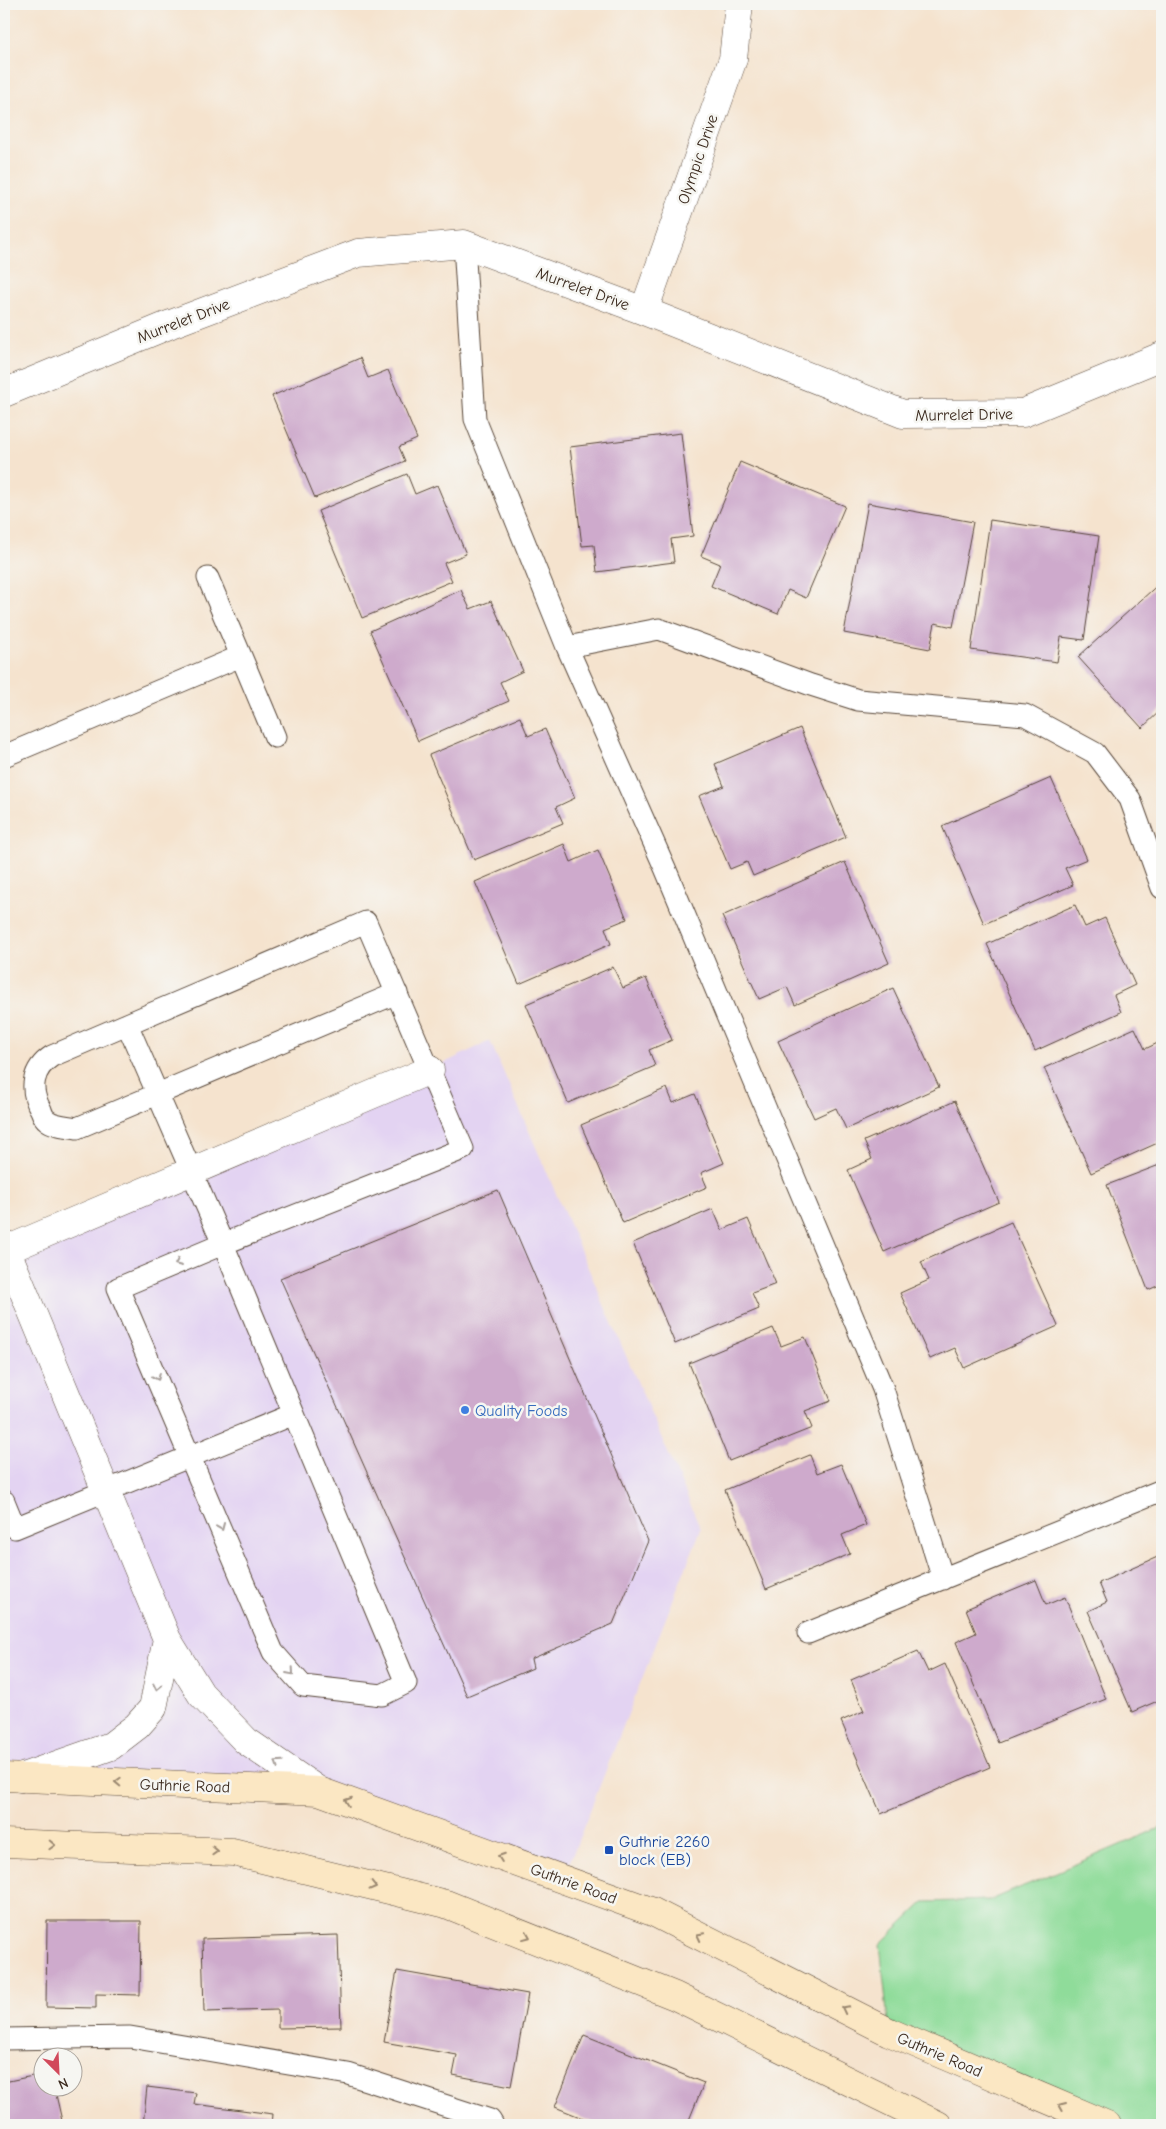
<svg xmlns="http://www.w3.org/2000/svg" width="1166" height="2129" font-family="'Comic Neue',sans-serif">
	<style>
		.built { fill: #e3d3f2 }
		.green { fill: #8fdc9a; stroke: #65835c }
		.building { fill: #ceaacc }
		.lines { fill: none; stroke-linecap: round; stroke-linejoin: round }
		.lane-casing { stroke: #574638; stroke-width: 23 }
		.street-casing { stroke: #574638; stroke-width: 29 }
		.secondary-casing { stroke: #574638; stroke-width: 29 }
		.lane { stroke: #fff; stroke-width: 21 }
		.street { stroke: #fff; stroke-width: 28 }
		.secondary { stroke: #fbe7c3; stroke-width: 28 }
		.oneway { stroke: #a79f9a }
		.oneway2 { stroke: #9b8870 }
		.shop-dot { fill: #3f7fe0; stroke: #f6f6f2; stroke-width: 2 }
		.transit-dot { fill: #1a4fb4; stroke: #f6f6f2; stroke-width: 2 }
		.labels { text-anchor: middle; stroke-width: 5; stroke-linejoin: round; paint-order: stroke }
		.street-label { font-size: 16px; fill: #3b2a1e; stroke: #f6f6f2 }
		.shop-label { font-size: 16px; fill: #366cbe; stroke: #f6f6f2; text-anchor: start }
		.transit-label { font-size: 16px; fill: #164399; stroke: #f6f6f2; text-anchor: start }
	</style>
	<rect width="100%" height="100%" fill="#f6f6f2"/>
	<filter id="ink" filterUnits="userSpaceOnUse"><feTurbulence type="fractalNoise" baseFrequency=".02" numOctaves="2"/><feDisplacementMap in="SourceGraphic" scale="10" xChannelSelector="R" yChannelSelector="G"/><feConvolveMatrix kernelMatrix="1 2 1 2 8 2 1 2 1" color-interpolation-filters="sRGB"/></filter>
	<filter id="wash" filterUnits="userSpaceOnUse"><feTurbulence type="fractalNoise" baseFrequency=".0096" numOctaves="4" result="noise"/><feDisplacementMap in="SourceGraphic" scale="20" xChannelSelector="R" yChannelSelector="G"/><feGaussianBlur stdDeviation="1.12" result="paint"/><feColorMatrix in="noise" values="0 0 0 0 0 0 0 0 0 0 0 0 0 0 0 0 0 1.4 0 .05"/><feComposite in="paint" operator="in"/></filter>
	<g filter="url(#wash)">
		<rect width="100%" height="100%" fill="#f5e3ce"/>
		<path class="built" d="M490,1041L701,1529L563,1879L319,1791L4,1777V1251L430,1070Z"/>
		<path class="green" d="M1162,1827V2125H1107L889,2032L880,1944L924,1902L991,1900Z"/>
		<g id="blocks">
			<path class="building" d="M360,358L368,378L388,370L417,439L399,447L405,461L315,498L272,396Z
				M681,433L693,536L671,539L674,562L597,572L594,545L582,546L570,447Z
				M740,462L845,506L806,598L788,590L778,614L711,586L720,564L701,556Z
				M407,474L415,494L437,485L466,554L444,563L452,581L362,618L318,511Z
				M868,503L973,522L953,627L935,623L930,649L844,633Z
				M990,520L1099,536L1084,640L1061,637L1057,662L971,650Z
				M1162,581V709L1142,728L1078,657Z
				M461,590L470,609L491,601L523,671L500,682L509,701L418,741L370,631Z
				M520,717L528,736L545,729L575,798L556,807L563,823L474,860L429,755Z
				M800,728L846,837L753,876L747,862L730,869L699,796L724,786L715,764Z
				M1051,778L1087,859L1065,868L1073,885L984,924L942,826Z
				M564,844L571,862L598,850L627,919L605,928L611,944L519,984L475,882Z
				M845,862L889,963L795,1005L787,987L759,999L722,916Z
				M1075,905L1085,927L1105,918L1135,985L1114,995L1121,1012L1035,1051L987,944Z
				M613,967L623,988L646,978L672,1040L649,1050L655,1066L568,1103L526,1004Z
				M893,988L939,1087L846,1129L836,1108L814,1118L778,1041Z
				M1135,1028L1145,1049L1162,1041V1141L1091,1173L1044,1068Z
				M667,1088L673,1103L695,1094L724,1163L701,1173L707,1187L623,1223L581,1125Z
				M955,1101L999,1202L884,1252L848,1170L872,1159L864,1141Z
				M1162,1164V1284L1148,1290L1107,1185Z
				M498,1190L648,1541L613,1624L531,1659L533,1668L467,1696L280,1278Z
				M713,1209L722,1230L748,1219L776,1284L752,1293L759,1309L675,1344L633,1243Z
				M1011,1222L1058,1326L964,1368L955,1348L930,1359L900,1293L929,1280L921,1262Z
				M773,1328L781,1346L805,1337L831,1401L805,1411L812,1428L729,1461L689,1363Z
				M810,1455L817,1473L841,1464L866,1525L842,1535L850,1554L766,1589L725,1490Z
				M1162,1555V1699L1132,1712L1088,1611L1107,1602L1099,1583Z
				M1036,1580L1046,1605L1065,1597L1106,1699L998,1743L956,1642L976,1633L966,1609Z
				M918,1651L928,1672L945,1664L990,1767L881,1814L841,1721L864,1711L851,1680Z
				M47,1921H141L140,1995L96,1994V2008L46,2007Z
				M338,1935L341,2027L278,2028V2010L204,2012L202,1939Z
				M397,1971L528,1994L511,2086L453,2075L457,2055L384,2042Z
				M584,2035L704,2083L687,2125H600L555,2107Z
				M42,2074V2086H54L63,2125H4V2082Z
				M147,2087L196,2093L194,2104L273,2114L272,2125H143Z"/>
		</g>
	</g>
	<g filter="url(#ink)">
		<use href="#blocks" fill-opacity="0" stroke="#574638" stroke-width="1"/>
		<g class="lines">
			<defs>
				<path id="lane" d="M464,244L475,419L567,647L665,868L883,1389L943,1579
					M567,647L659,629L811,685L858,700L1025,715L1095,753L1130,799L1162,888
					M241,656L275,737
					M4,756L241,656L208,578
					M127,1024L52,1056C32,1069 29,1090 41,1110C42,1113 44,1118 47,1120C54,1126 68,1126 77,1128L397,993
					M223,1244L118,1288L273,1652L303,1686L382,1695L406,1683L223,1244L127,1024L366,922L463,1149L223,1244
					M4,1501L15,1528L294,1414
					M808,1633L1162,1490
					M4,2039L130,2037L348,2074L490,2120L493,2125"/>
				<path id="street" d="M644,311L733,59L739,4
					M4,393L171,324L358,253L464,244L644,311L903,414L1023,413L1162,356
					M4,1244L167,1639L201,1694L246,1741L319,1791
					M4,1251L430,1070
					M20,1778L111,1746L137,1726L153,1708L167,1639"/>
				<path id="secondary" d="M4,1777L319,1791L653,1912L889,2032L1107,2125
					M4,1843L233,1852L446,1904L675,1996L938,2125"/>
			</defs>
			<use href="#lane" class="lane-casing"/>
			<use href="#street" class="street-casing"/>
			<use href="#secondary" class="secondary-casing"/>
			<use href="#lane" class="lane"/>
			<use href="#street" class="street"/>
			<use href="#secondary" class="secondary"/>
		</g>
		<defs><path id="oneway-chevron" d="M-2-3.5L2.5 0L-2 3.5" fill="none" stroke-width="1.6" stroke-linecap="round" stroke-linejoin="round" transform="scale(1.25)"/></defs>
		<g class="oneway">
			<use href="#oneway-chevron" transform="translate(178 1263) rotate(157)"/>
			<use href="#oneway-chevron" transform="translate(157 1377) rotate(66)"/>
			<use href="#oneway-chevron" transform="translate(221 1527) rotate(67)"/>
			<use href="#oneway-chevron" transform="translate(291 1672) rotate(49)"/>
			<use href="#oneway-chevron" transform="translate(157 1687) rotate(102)"/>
			<use href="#oneway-chevron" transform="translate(278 1763) rotate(-146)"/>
		</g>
		<g class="oneway2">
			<use href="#oneway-chevron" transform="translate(118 1782) rotate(-178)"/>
			<use href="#oneway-chevron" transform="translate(348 1801) rotate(-160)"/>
			<use href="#oneway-chevron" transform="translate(52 1845) rotate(2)"/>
			<use href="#oneway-chevron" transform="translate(215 1851) rotate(2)"/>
			<use href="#oneway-chevron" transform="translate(501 1857) rotate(-160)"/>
			<use href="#oneway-chevron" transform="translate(373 1886) rotate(14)"/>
			<use href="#oneway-chevron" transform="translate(527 1936) rotate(22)"/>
			<use href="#oneway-chevron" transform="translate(700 1936) rotate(-153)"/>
			<use href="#oneway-chevron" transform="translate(845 2009) rotate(-153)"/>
			<use href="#oneway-chevron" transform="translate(1062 2106) rotate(-157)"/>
		</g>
	</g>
	<circle class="shop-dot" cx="465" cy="1410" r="5"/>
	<rect class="transit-dot" x="604" y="1845" width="10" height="10" rx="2.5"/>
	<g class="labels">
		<g class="street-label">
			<text transform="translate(697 159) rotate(-71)" y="6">Olympic Drive</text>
			<text transform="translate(583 288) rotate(20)" y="6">Murrelet Drive</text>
			<text transform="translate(183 320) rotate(-21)" y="6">Murrelet Drive</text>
			<text transform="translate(964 414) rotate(-1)" y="6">Murrelet Drive</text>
			<text transform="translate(185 1785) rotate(2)" y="6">Guthrie Road</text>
			<text transform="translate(574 1883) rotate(20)" y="6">Guthrie Road</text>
			<text transform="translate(940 2054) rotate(23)" y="6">Guthrie Road</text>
		</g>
		<g class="shop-label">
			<text x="475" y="1416">Quality Foods</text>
		</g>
		<g class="transit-label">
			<text x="619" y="1847">Guthrie 2260<tspan x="619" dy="18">block (EB)</tspan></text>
		</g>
	</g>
	<rect width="1166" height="2129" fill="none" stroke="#f6f6f2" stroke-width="20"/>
	<g transform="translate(58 2072) rotate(156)"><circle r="24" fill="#f6f6f2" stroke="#aba49d"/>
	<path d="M0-4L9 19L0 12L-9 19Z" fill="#d1495b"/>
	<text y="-8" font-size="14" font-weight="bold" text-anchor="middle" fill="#3b2a1e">N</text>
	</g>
</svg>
